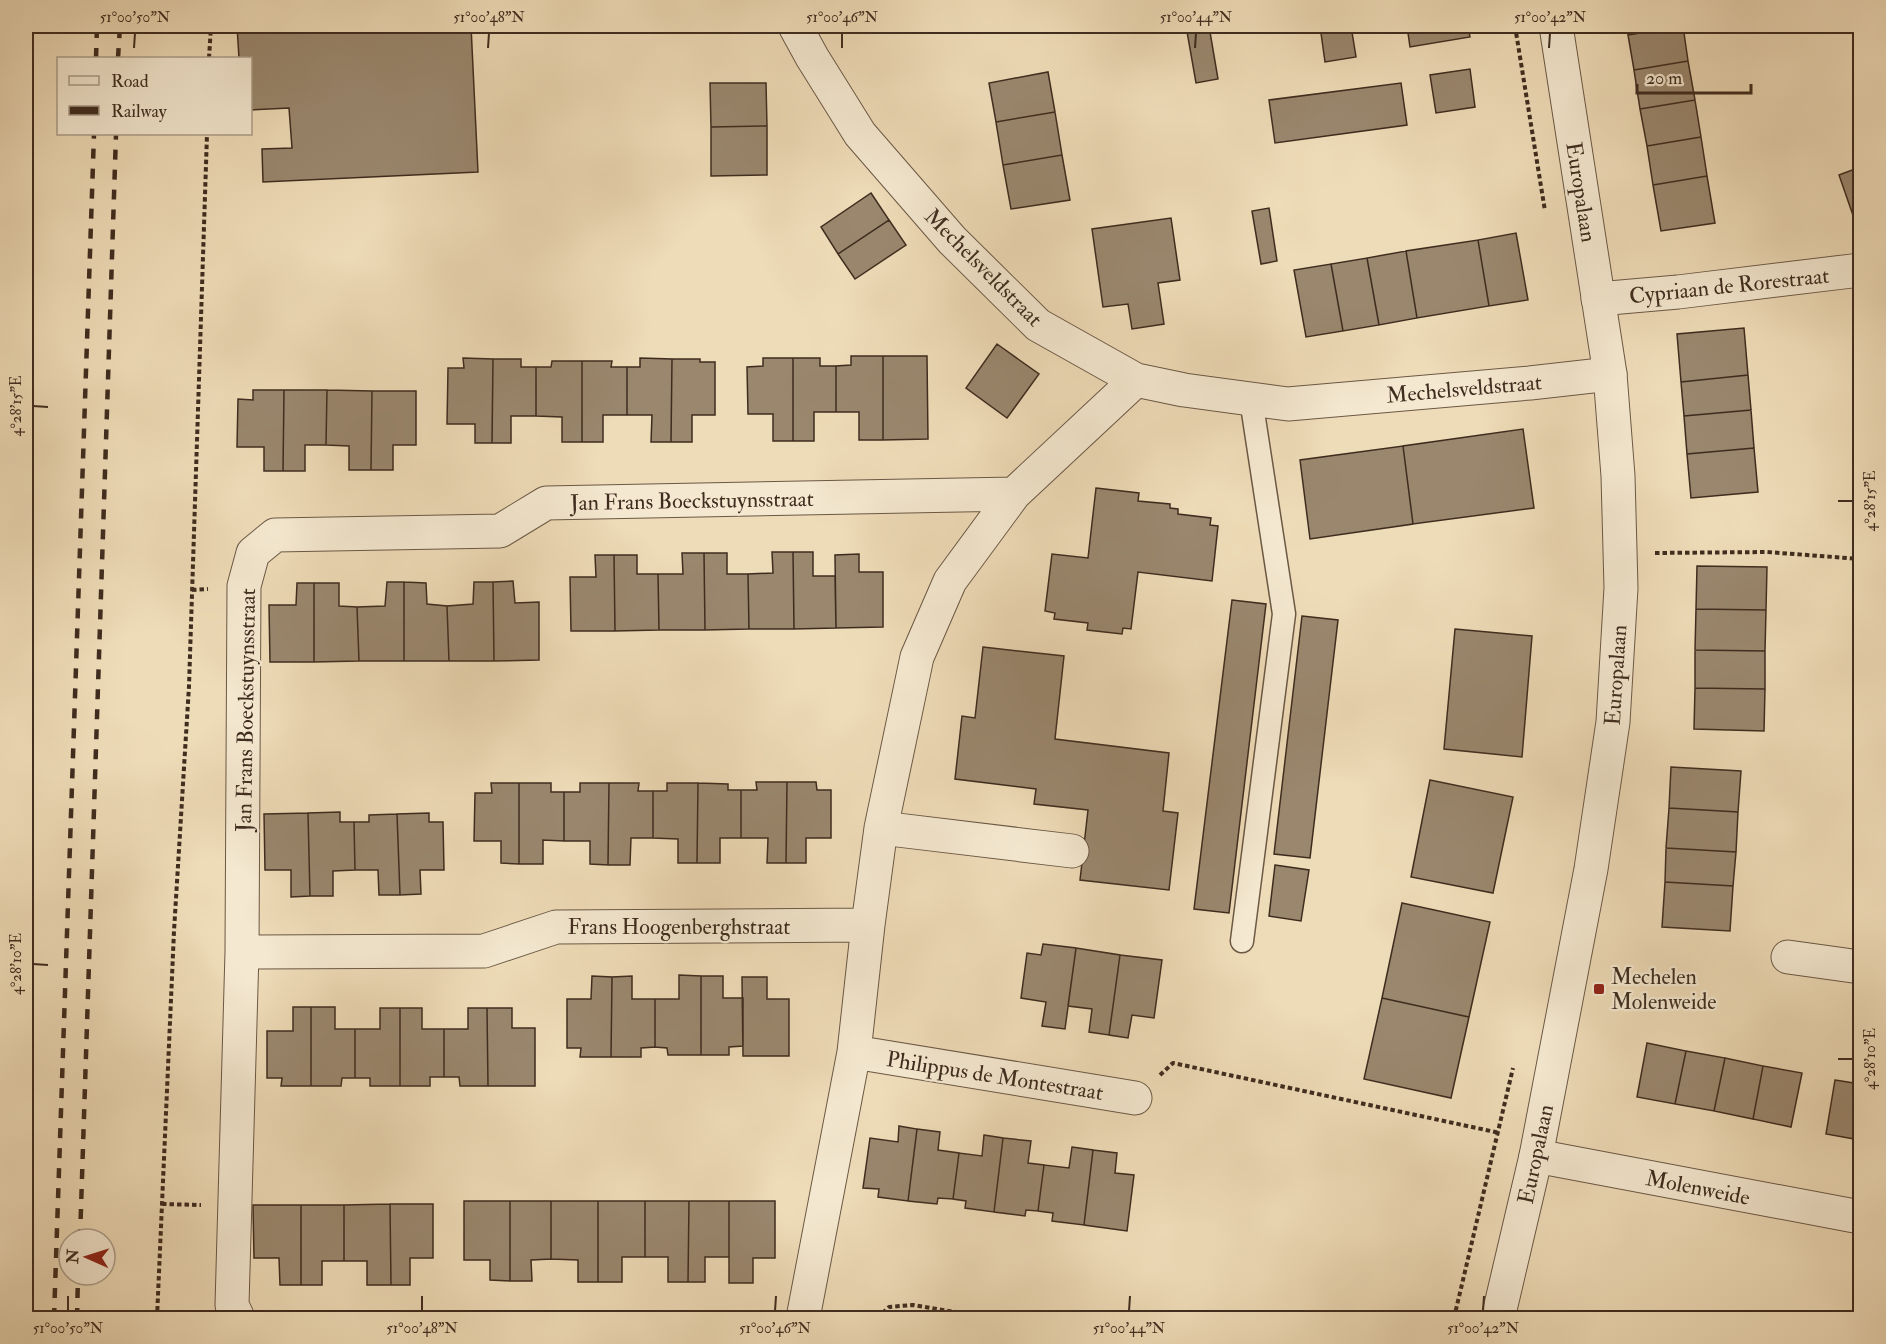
<svg xmlns="http://www.w3.org/2000/svg" width="1886" height="1344" font-family="'IM FELL Double Pica',serif">
	<style>
		.building { fill: #9a876e; stroke: #3f2c1f; stroke-width: 1.5 }
		.lines { fill: none; stroke-linecap: round; stroke-linejoin: round }
		.service-casing { stroke: #6b5845; stroke-width: 25 }
		.minor-casing { stroke: #6b5845; stroke-width: 35 }
		.tertiary-casing { stroke: #6b5845; stroke-width: 35 }
		.path { stroke: #3f2c1f; stroke-width: 4; stroke-dasharray: 4.5 3; stroke-linecap: butt }
		.service { stroke: #f4e8d0; stroke-width: 22 }
		.minor { stroke: #f4e8d0; stroke-width: 33 }
		.tertiary { stroke: #f4e8d0; stroke-width: 33 }
		.rail { stroke: #3f2c1f; stroke-width: 4.5; stroke-dasharray: 10 10; stroke-linecap: butt }
		.ticks { fill: none; stroke: #3f2c1f; stroke-width: 2 }
		.poi-dot { fill: #8f2418; stroke: #f4e8d0; stroke-width: 2 }
		.labels { text-anchor: middle; stroke-width: 4.5; stroke-linejoin: round; paint-order: stroke }
		.street-label { font-size: 22px; fill: #3f2c1f; stroke: #f4e8d0 }
		.poi-label { font-size: 22px; fill: #3f2c1f; stroke: #f4e8d0; text-anchor: start }
		.neatline { fill: none; stroke: #3f2c1f; stroke-width: 2 }
		.ticks-label { font-size: 15px; text-anchor: middle; fill: #3f2c1f }
	</style>
	<rect width="100%" height="100%" fill="#eedbb7"/>
	<filter id="stains"><feTurbulence type="fractalNoise" baseFrequency=".00333" numOctaves="4"/><feColorMatrix values="0 0 0 0 .2 0 0 0 0 .09 0 0 0 0 .02 0 0 0 .5 -.17"/></filter>
	<radialGradient id="worn" r=".72"><stop offset=".6" stop-color="#630" stop-opacity="0"/><stop offset="1" stop-color="#630" stop-opacity=".3"/></radialGradient>
	<path class="building" d="M237,26H471L478,172L263,182L262,149L292,148L289,108L250,110V58H239Z
		M1186,26H1209L1218,79L1196,83Z
		M1320,26H1351L1356,57L1325,62Z
		M1407,26H1468L1470,37L1410,47Z
		M1627,26H1683L1628,35Z
		M1683,26L1688,61L1634,70L1628,35Z
		M1688,61L1695,100L1640,109L1634,70Z
		M1470,69L1475,107L1436,113L1430,75Z
		M1048,72L1055,112L996,122L989,83Z
		M710,83H766L767,126L711,127Z
		M1401,83L1407,125L1275,143L1269,100Z
		M1695,100L1701,137L1647,146L1640,109Z
		M1055,112L1062,155L1003,165L996,122Z
		M767,126V175L711,176V127Z
		M1701,137L1707,176L1653,185L1647,146Z
		M1062,155L1070,200L1011,209L1003,165Z
		M1860,167V219L1855,221L1839,175Z
		M1707,176L1715,223L1661,231L1653,185Z
		M871,193L889,220L838,254L821,227Z
		M1269,208L1277,261L1261,264L1252,211Z
		M1171,218L1180,280L1158,283L1164,324L1132,329L1128,304L1103,307L1092,229Z
		M889,220L906,245L855,279L838,254Z
		M1516,233L1528,300L1489,306L1478,240Z
		M1478,240L1489,306L1417,318L1406,251Z
		M1406,251L1417,318L1379,325L1367,258Z
		M1367,258L1379,325L1343,331L1331,264Z
		M1331,264L1343,331L1306,337L1294,270Z
		M1744,328L1748,375L1681,382L1677,334Z
		M997,344L1039,374L1007,418L966,388Z
		M851,356H883V440H859V412H836V366L851,365Z
		M883,356H927L928,439L883,440Z
		M463,358L493,359L492,443H475V424H447L448,368H464Z
		M640,358L672,359L671,442H651L652,415H627V367H640Z
		M763,358H793V441H773V414H748L747,367L763,366Z
		M793,358H820V366H836V412H814V441H793Z
		M493,359H521V367H536V416H511V443H492Z
		M672,359H700V362H715V415H692V442H671Z
		M552,361H582V442H562V417L536,416V367H551Z
		M582,361H612L611,367H627V415H603V442H582Z
		M1748,375L1751,410L1684,416L1681,382Z
		M253,390H284L283,471H264V447H237L238,399L253,400Z
		M284,390H327L326,445H305V471H283Z
		M327,390L372,391L371,470H349V446L326,445Z
		M372,391H416V445H393V470H371Z
		M1751,410L1754,448L1687,454L1684,416Z
		M1523,429L1534,508L1413,524L1403,446Z
		M1403,446L1413,524L1310,539L1300,460Z
		M1754,448L1758,492L1691,498L1687,454Z
		M1096,488L1139,493L1138,501L1170,504V508L1178,509V514L1211,518L1210,525L1218,526L1212,581L1138,572L1131,629L1123,628L1122,634L1087,630L1088,623L1054,619L1055,613L1045,611L1052,554L1088,558Z
		M772,552H793L794,629H749L748,574L773,573Z
		M793,552H813V576H835L836,628L794,629Z
		M682,553H704L705,630H659L658,574H683Z
		M704,553H727V574H748L749,629L705,630Z
		M859,554V572H883V627L836,628L835,555Z
		M595,555H614L615,631H571L570,577H596Z
		M614,555H637V574H658L659,630L615,631Z
		M1697,566L1767,567L1766,610L1696,609Z
		M513,581L515,603L539,602V660L494,661L493,582Z
		M387,582H404V661H359L357,607L385,606Z
		M404,582L426,583L427,604L447,606L449,661H404Z
		M474,582H493L494,661H449L447,606L473,604Z
		M297,583H314V662H270L269,605H296Z
		M314,583H339V606L357,607L359,661L314,662Z
		M1232,600L1266,604L1229,913L1194,909Z
		M1696,609L1766,610L1765,651L1695,650Z
		M1302,616L1338,620L1310,858L1274,854Z
		M1455,629L1532,636L1522,757L1444,749Z
		M983,647L1064,656L1055,739L1169,753L1163,811L1178,813L1169,890L1080,880L1088,810L1034,804L1036,789L955,779L962,716L975,718Z
		M1695,650L1765,651V689L1695,688Z
		M1695,688L1765,689L1764,731L1694,729Z
		M1671,767L1741,771L1738,812L1669,808Z
		M1430,780L1513,797L1493,893L1411,877Z
		M756,782H787L786,863H767L768,838H741V790H757Z
		M787,782H816L817,790H831V838H806V863H786Z
		M491,783H519V864L501,863V841H474L475,793H492Z
		M519,783H551V792H564V841L543,840V864H519Z
		M580,783H609L608,865L590,864V841H564V792H580Z
		M609,783H639L638,791H653V838H631L630,865H608Z
		M667,783H698L697,863H678V839L653,838V791H667Z
		M698,783L728,784V790H741V838H720V863H697Z
		M1669,808L1738,812L1736,852L1666,848Z
		M340,812V822H354L355,870L333,871V896H310L308,813Z
		M308,813L310,896L291,897V870H265L264,814Z
		M429,813V822H443L444,870H420L421,894L400,895L397,814Z
		M397,814L400,895H379L378,870H355L354,822H369V815Z
		M1666,848L1736,852L1733,886L1665,882Z
		M1275,865L1309,870L1301,921L1269,916Z
		M1665,882L1733,886L1730,931L1662,927Z
		M1402,903L1490,922L1469,1017L1382,998Z
		M1043,944L1076,948L1065,1029L1042,1026L1046,1002L1021,998L1027,953L1041,955Z
		M1076,948L1120,955L1109,1035L1089,1032L1092,1009L1068,1006Z
		M1120,955L1162,960L1154,1018L1132,1015L1128,1038L1109,1035Z
		M679,975L701,976V1055H668L667,1048L655,1047V999H679Z
		M592,976L612,977L611,1057H580L581,1048H567V999H591Z
		M632,976V999H655V1047L641,1048V1057H611L612,977Z
		M701,976H723V998H743V1046L729,1047V1055H701Z
		M742,977H767V999H789V1056H743Z
		M1382,998L1469,1017L1451,1098L1364,1079Z
		M293,1007H311V1086H281L282,1078H267V1031H293Z
		M311,1007H335V1029H355V1078H342L341,1086H311Z
		M380,1008H400V1086H370V1078H355V1029H380Z
		M400,1008H422V1029H444V1077H430V1086H400Z
		M468,1008H487L488,1086H460L459,1077H444V1029H468Z
		M487,1008H512V1028H535V1086H488Z
		M1647,1043L1686,1051L1675,1104L1637,1097Z
		M1686,1051L1725,1058L1714,1111L1675,1104Z
		M1725,1058L1763,1066L1753,1119L1714,1111Z
		M1763,1066L1802,1073L1791,1127L1753,1119Z
		M1835,1080L1860,1084V1140L1826,1134Z
		M899,1126L917,1129L908,1201L878,1197L879,1189L863,1188L870,1138L898,1142Z
		M917,1129L940,1132L938,1150L959,1153L953,1199L938,1198L937,1204L908,1201Z
		M984,1135L1003,1138L994,1212L965,1208L966,1201L953,1199L959,1153L982,1156Z
		M1003,1138L1031,1141L1028,1163L1044,1165L1038,1211L1026,1210L1025,1216L994,1212Z
		M1072,1147L1093,1150L1084,1225L1052,1221L1053,1213L1038,1211L1044,1165L1069,1168Z
		M1093,1150L1117,1153L1115,1173L1134,1175L1127,1231L1084,1225Z
		M464,1201H510V1281L490,1280V1260H464Z
		M510,1201H551V1259L531,1260L532,1281H510Z
		M551,1201H598V1282H578V1260L551,1259Z
		M598,1201H645V1257H622V1282H598Z
		M645,1201H689L688,1282H668V1257H645Z
		M689,1201H729V1257H705V1282H688Z
		M729,1201H775V1258H753V1283H729Z
		M390,1204H433V1258H410V1285H391Z
		M390,1204L391,1285H367V1261H344V1205Z
		M253,1205H301V1285H280L279,1258H254Z
		M301,1205H344V1261H322V1285H301Z"/>
	<g class="lines">
		<defs>
			<path id="service" d="M1242,941L1284,614L1251,399"/>
			<path id="minor" d="M795,26L812,57L860,134L952,240L1038,325L1136,380L1184,390L1288,404L1530,383L1610,374
				M1598,299L1678,292L1860,270
				M881,828L1072,851
				M242,952L484,951L556,927L868,925
				M1788,957L1860,967
				M854,1052L1135,1098
				M1536,1156L1860,1217
				M238,1318L232,1305L242,952L244,586L253,553L275,535L500,531L546,503L1014,494
				M803,1318L854,1052L868,925L881,828L917,657L950,581L1014,494L1136,380"/>
			<path id="tertiary" d="M1498,1318L1536,1156L1591,869L1613,722L1621,588L1618,476L1610,374L1556,26"/>
		</defs>
		<use href="#service" class="service-casing"/>
		<use href="#minor" class="minor-casing"/>
		<use href="#tertiary" class="tertiary-casing"/>
		<path class="path" d="M1515,26L1545,211
			M209,58L211,26
			M1655,553L1767,552L1860,559
			M192,590L208,589
			M1160,1075L1173,1063L1500,1133
			M162,1204L201,1205
			M157,1318L174,931L189,686L207,134
			M877,1318L889,1307L913,1305L992,1318
			M1454,1318L1513,1068"/>
		<use href="#service" class="service"/>
		<use href="#minor" class="minor"/>
		<use href="#tertiary" class="tertiary"/>
		<path class="rail" d="M96,58L97,26
			M118,58L120,26
			M80,1239L116,134
			M54,1318L94,134
			M77,1318L78,1275"/>
	</g>
	<path class="ticks" d="M134,48L135,33M488,48L489,33M842,48V33M1195,48L1196,33M1549,48L1550,33M33,406L48,407M1838,501H1853M33,964L48,965M1838,1059H1853M68,1311V1296M422,1311V1296M775,1311L776,1296M1129,1311L1130,1296M1483,1311L1484,1296"/>
	<rect class="poi-dot" x="1593" y="983" width="12" height="12" rx="3"/>
	<g class="labels">
		<g class="street-label">
			<text transform="translate(1582 192) rotate(81)" y="8">Europalaan</text>
			<text transform="translate(984 267) rotate(45)" y="8">Mechelsveldstraat</text>
			<text transform="translate(1729 285) rotate(-6)" y="8">Cypriaan de Rorestraat</text>
			<text transform="translate(1464 388) rotate(-5)" y="8">Mechelsveldstraat</text>
			<text transform="translate(692 500) rotate(-1)" y="8">Jan Frans Boeckstuynsstraat</text>
			<text transform="translate(1615 675) rotate(-86)" y="8">Europalaan</text>
			<text transform="translate(245 710) rotate(-89)" y="8">Jan Frans Boeckstuynsstraat</text>
			<text x="679" y="934">Frans Hoogenberghstraat</text>
			<text transform="translate(995 1075) rotate(9)" y="8">Philippus de Montestraat</text>
			<text transform="translate(1535 1154) rotate(-78)" y="8">Europalaan</text>
			<text transform="translate(1698 1187) rotate(11)" y="8">Molenweide</text>
		</g>
		<g class="poi-label">
			<text x="1611" y="984">Mechelen<tspan x="1611" dy="25">Molenweide</tspan></text>
		</g>
	</g>
	<rect width="1886" height="1344" fill="none" stroke="#eedbb7" stroke-width="66"/>
	<rect x="57" y="57" width="195" height="78" fill="#f4e8d0" stroke="#ac9d89" stroke-width="1.5"/>
	<rect x="69" y="76" width="30" height="9" fill="#f4e8d0" stroke="#ac9d89" stroke-width="1.5"/>
	<text x="111" y="87" font-size="18" fill="#3f2c1f">Road</text>
	<rect x="69" y="106" width="30" height="9" fill="#3f2c1f" stroke="#ac9d89" stroke-width="1.5"/>
	<text x="111" y="117" font-size="18" fill="#3f2c1f">Railway</text>
	<g transform="translate(87 1257) rotate(273)"><circle r="28" fill="#f4e8d0" stroke="#ac9d89" stroke-width="1.5"/>
	<path d="M0-4.5L10 22L0 15L-10 22Z" fill="#8f2418"/>
	<text y="-9" font-size="16" font-weight="bold" text-anchor="middle" fill="#3f2c1f">N</text>
	</g>
	<path d="M1637 84v9h114v-9" fill="none" stroke="#3f2c1f" stroke-width="3"/>
	<text x="1646" y="84" font-size="18" fill="#3f2c1f" stroke="#f4e8d0" stroke-width="4.5" paint-order="stroke">20 m</text>
	<rect x="33" y="33" width="1820" height="1278" class="neatline"/>
	<g class="ticks-label">
		<text x="135" y="22">51°00'50"N</text>
		<text x="489" y="22">51°00'48"N</text>
		<text x="842" y="22">51°00'46"N</text>
		<text x="1196" y="22">51°00'44"N</text>
		<text x="1550" y="22">51°00'42"N</text>
		<text transform="translate(16 406) rotate(-90)" y="5">4°28'15"E</text>
		<text transform="translate(1870 501) rotate(-90)" y="5">4°28'15"E</text>
		<text transform="translate(16 964) rotate(-90)" y="5">4°28'10"E</text>
		<text transform="translate(1870 1059) rotate(-90)" y="5">4°28'10"E</text>
		<text x="68" y="1333">51°00'50"N</text>
		<text x="422" y="1333">51°00'48"N</text>
		<text x="775" y="1333">51°00'46"N</text>
		<text x="1129" y="1333">51°00'44"N</text>
		<text x="1483" y="1333">51°00'42"N</text>
	</g>
	<rect width="100%" height="100%" filter="url(#stains)"/>
	<rect width="100%" height="100%" fill="url(#worn)"/>
</svg>
